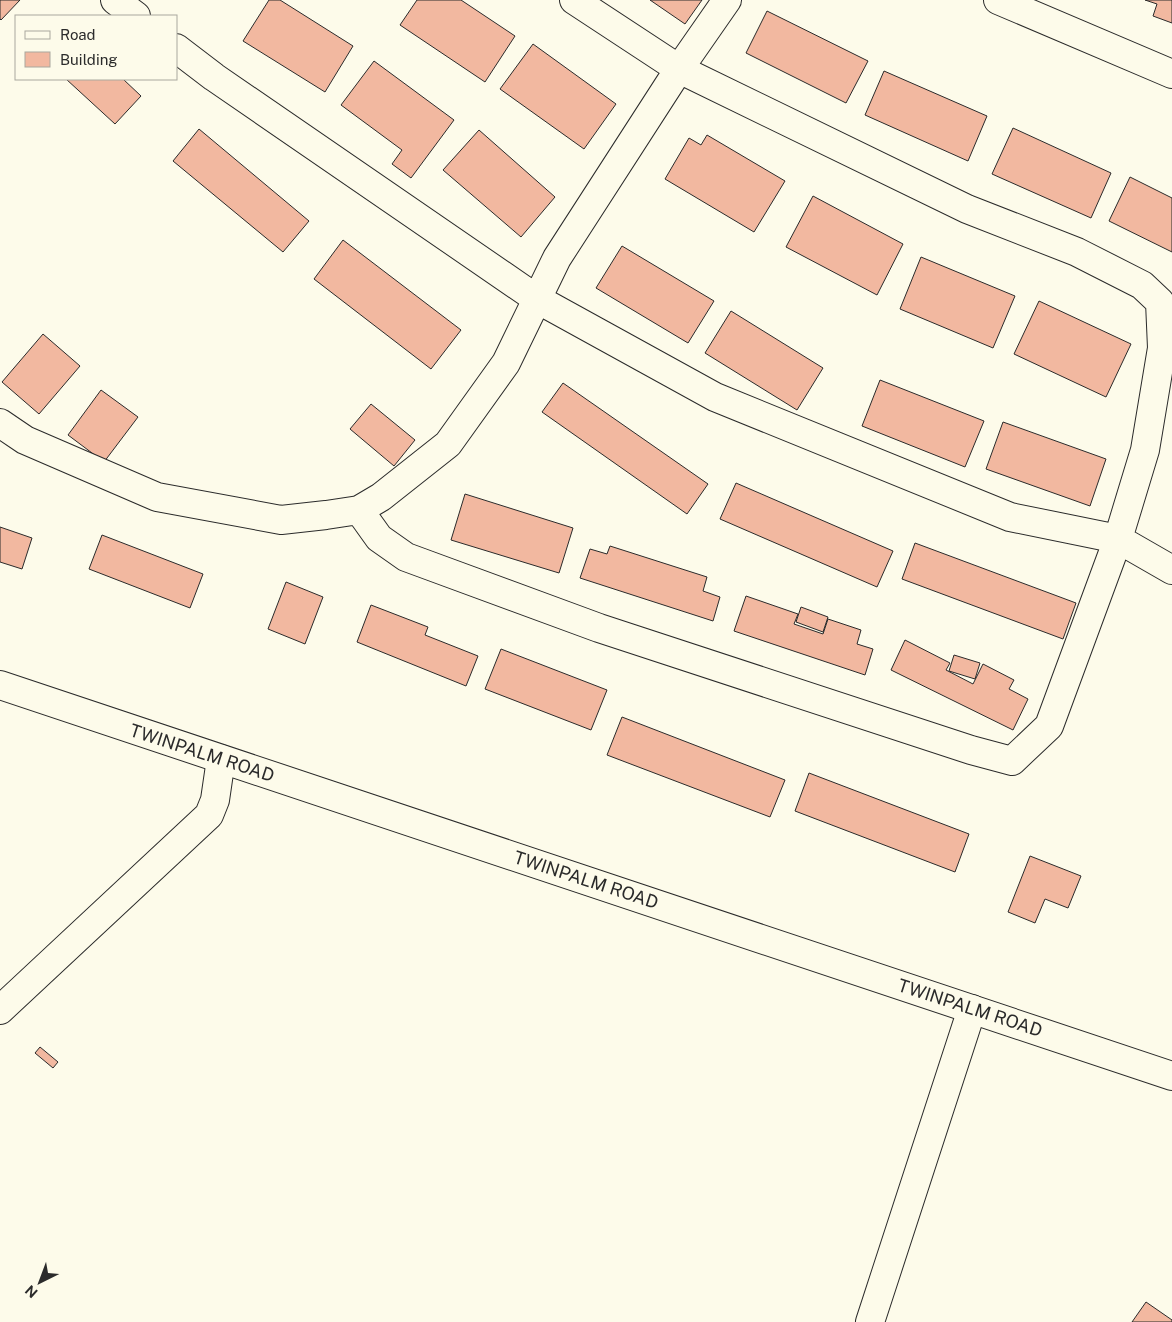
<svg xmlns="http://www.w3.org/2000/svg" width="1172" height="1322" font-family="'Public Sans',sans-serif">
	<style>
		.building { fill: #f2b8a0; stroke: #2b2b2b }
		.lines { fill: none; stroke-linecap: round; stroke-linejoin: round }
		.minor-casing { stroke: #2b2b2b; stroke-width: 30 }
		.major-casing { stroke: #2b2b2b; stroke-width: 30 }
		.minor { stroke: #fdfbea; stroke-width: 28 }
		.major { stroke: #fdfbea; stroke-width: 28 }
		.labels { text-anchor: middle; stroke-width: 4; stroke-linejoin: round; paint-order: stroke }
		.street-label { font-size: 18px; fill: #2b2b2b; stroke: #fdfbea }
	</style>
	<rect width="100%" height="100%" fill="#fdfbea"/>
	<path class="building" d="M0,0H20L1,20L0,19Z
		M269,0H280L353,46L325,92L243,41Z
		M417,0H461L515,36L485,82L400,25Z
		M650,0H702L685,24Z
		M1145,0H1172V23L1153,16L1157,4Z
		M767,11L868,61L846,103L746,53Z
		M533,44L616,104L584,149L500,89Z
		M374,61L454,120L411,178L392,164L402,150L341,105Z
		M884,71L987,116L968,161L865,115Z
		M66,79H123L141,96L115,124Z
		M1013,128L1111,173L1091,218L992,174Z
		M199,129L309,221L283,252L173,161Z
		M479,130L555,197L521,237L443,170Z
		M707,135L785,181L754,232L665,179L689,138L701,145Z
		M1130,177L1172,198V252L1109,221Z
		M813,196L903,244L877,295L786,247Z
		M343,240L461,330L431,369L314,279Z
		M622,246L714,301L688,343L596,288Z
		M921,257L1015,296L993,348L900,309Z
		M1039,301L1131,344L1106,397L1014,354Z
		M731,311L823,368L797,410L705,353Z
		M43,334L80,366L39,414L2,382Z
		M880,380L984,421L965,467L862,426Z
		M563,383L708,484L687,514L542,412Z
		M101,390L138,417L104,462L68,435Z
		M371,404L415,440L394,466L350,429Z
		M1003,422L1106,459L1090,506L986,469Z
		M736,483L893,551L877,587L720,519Z
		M465,494L573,528L559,573L451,540Z
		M0,527L32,538L22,569L0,562Z
		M102,535L203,574L190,608L89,569Z
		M915,543L1076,603L1063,639L902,579Z
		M610,546L707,577L703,591L720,597L713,621L580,578L590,549L607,554Z
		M286,582L323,597L305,644L268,629Z
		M746,596L798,614L794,624L823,634L828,619L861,630L857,644L873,649L865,675L734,631Z
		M371,605L428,627L425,635L478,656L466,686L357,642Z
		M801,607L828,617L823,632L796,622Z
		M905,640L950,663L946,670L973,684L983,664L1014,680L1009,689L1028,699L1013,730L891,670Z
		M501,649L607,690L591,730L485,689Z
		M954,655L980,663L975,679L949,671Z
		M622,717L785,780L770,817L607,755Z
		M809,773L969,834L955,872L795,811Z
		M1030,856L1081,876L1068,908L1045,899L1035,923L1008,912Z
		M40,1047L58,1062L53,1068L35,1053Z
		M1146,1302L1172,1320V1322H1132Z"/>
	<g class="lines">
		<defs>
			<path id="minor" d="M115,0L136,16
				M998,0L1172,74
				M176,48L214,77L537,299L715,397L1010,517L1118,539L1172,570
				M0,423L25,440L157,497L281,520L326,515L359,510L381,497L448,444L506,363L557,258L679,69L727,0
				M359,510L379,538L406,557L599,628L971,750L1012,761L1049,726L1118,539L1145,450L1162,348L1160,302L1142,285L1077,252L967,209L679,69L574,0
				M0,1010L209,815L215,800L221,759
				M870,1322L972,1009"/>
			<path id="major" d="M0,685L1172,1076"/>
		</defs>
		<use href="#minor" class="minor-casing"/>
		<use href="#major" class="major-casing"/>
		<use href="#minor" class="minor"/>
		<use href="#major" class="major"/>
	</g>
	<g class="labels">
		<g class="street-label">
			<text transform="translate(202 753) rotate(18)" y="6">TWINPALM ROAD</text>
			<text transform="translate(586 880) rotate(18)" y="6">TWINPALM ROAD</text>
			<text transform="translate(970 1008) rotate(18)" y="6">TWINPALM ROAD</text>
		</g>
	</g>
	<rect x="15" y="15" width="162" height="65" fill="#fdfbea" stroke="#a9a89e"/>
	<rect x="25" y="31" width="25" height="8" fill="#fdfbea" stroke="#a9a89e"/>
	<text x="60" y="40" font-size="15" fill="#2b2b2b">Road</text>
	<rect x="25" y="52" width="25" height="15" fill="#f2b8a0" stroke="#a9a89e"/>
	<text x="60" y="65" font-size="15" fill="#2b2b2b">Building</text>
	<g transform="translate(40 1282) rotate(222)" stroke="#fdfbea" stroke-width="4" paint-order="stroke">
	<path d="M0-4L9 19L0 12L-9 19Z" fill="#2b2b2b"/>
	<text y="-8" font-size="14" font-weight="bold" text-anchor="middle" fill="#2b2b2b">N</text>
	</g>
</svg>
